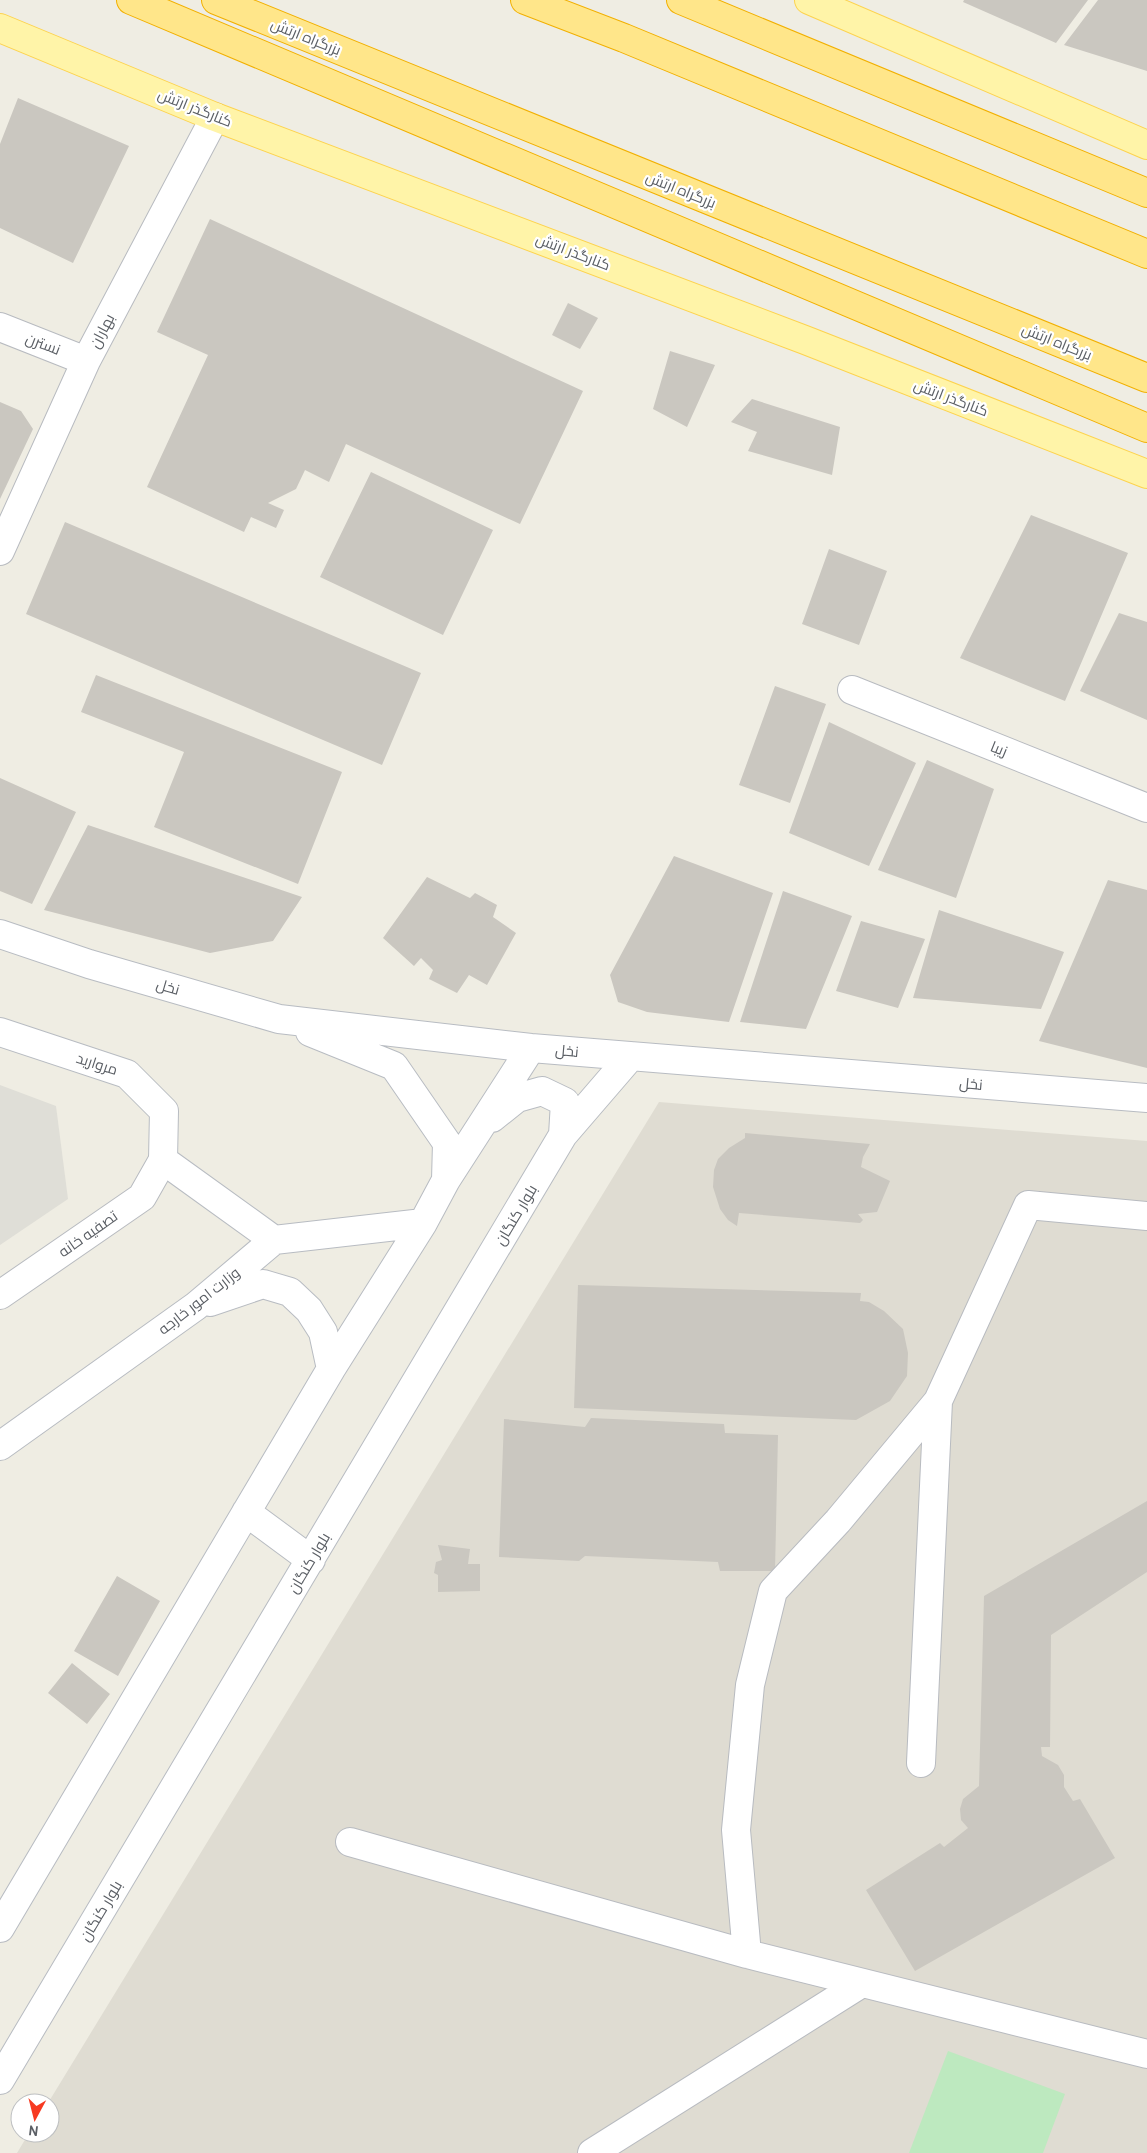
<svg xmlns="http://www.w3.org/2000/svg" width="1147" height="2153" font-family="Cabin,Cairo,sans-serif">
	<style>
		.industrial { fill: #dfded7 }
		.education { fill: #dfdcd2 }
		.green { fill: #bde9bf }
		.building { fill: #cac7c0 }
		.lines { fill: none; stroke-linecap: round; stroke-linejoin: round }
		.street-casing { stroke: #b8bbc0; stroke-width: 30 }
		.secondary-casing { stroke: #b8bcc2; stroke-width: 30 }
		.primary-casing { stroke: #fdd34e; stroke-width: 30 }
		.highway-casing { stroke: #f2b000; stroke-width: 30 }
		.street { stroke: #fff; stroke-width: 28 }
		.secondary { stroke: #fff; stroke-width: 28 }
		.primary { stroke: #fff4a8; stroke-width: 28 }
		.highway { stroke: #ffe68a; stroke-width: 28 }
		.labels { text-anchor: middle; stroke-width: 4.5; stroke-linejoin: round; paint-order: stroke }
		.street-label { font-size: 15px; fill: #5b5f65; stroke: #fff }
	</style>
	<rect width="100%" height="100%" fill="#efede3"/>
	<path class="industrial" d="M0,1085L56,1106L68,1199L0,1245Z"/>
	<path class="education" d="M659,1102L1147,1141V2153H17L29,2133H50V2103H48Z"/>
	<path class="green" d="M948,2051L1065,2094L1043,2153H909Z"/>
	<path class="building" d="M964,0H1088L1056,43L963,2Z
		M1098,0H1147V71L1064,45Z
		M18,98L129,146L73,263L0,228V144Z
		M210,219L583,391L520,524L346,444L329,482L305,470L296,489L268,503L284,510L276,528L251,517L244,532L147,487L208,355L157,332Z
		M568,303L598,318L580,349L552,335Z
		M670,351L715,365L687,427L653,409Z
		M752,399L840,427L832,475L748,451L757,432L731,422Z
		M0,402L21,411L33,429L0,499Z
		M371,472L493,530L443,635L320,577Z
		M1031,515L1128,553L1065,701L960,658Z
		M65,522L421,673L382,765L26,614Z
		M829,549L887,571L859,645L802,624Z
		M1119,613L1147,622V720L1080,691Z
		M96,675L342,772L298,884L154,827L184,752L81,712Z
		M775,686L826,704L790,803L739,785Z
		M829,722L916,763L869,866L789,833Z
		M927,760L994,789L956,898L878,870Z
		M0,778L76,812L32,904L0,891Z
		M88,825L302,897L273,941L210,953L44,910Z
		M674,856L773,893L729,1022L647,1012L618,1002L610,975Z
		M427,877L470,898L475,893L497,905L493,917L516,933L487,985L469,975L457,993L429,979L433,970L421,958L414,966L383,938Z
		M1108,880L1147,890V1068L1039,1041Z
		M783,891L852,916L806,1029L740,1022Z
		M939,910L1064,952L1041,1009L913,998Z
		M861,921L925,939L898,1008L836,991Z
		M745,1133L870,1144L863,1157L861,1167L890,1181L877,1212L858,1214L863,1220L860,1223L739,1213L737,1226L728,1220L720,1209L713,1187L714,1170L718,1159L729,1148L745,1138Z
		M578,1285L861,1293L860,1301L869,1302L884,1311L903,1329L908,1353L907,1376L890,1401L856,1420L574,1408Z
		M591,1418L724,1424L725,1433L778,1435L775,1571H720L718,1562L585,1556L579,1561L499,1557L504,1419L585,1427Z
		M1147,1501V1572L1051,1635L1050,1747H1041L1042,1756L1058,1765L1064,1775V1787L1073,1801L1080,1799L1115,1858L915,1971L866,1890L940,1843L944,1847L968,1828L961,1820L960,1809L963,1799L979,1786L984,1596Z
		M438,1545L470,1549L468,1564H480V1591L438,1592V1575L434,1573L436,1562L442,1560Z
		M117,1576L160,1601L118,1676L74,1651Z
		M72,1663L110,1694L87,1724L48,1693Z"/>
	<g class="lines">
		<defs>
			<path id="street" d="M0,327L86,361
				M0,551L86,361L215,117
				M852,690L1147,808
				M0,1295L142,1197L163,1160
				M921,1763L938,1401
				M350,1842L747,1954L1147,2054
				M747,1954L736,1830L750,1685L773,1591L838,1521L938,1401L1028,1205L1147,1216
				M592,2153L862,1983"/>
			<path id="secondary" d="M0,934L89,964L279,1019L531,1048L1147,1098
				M0,1032L127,1074L164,1111L163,1160L274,1240
				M310,1032L394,1066L447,1143L446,1180
				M492,1118L517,1098L542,1091L565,1102L563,1135
				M210,1302L263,1284L290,1292L309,1310L323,1332L331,1369
				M0,1446L196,1306L274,1240L423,1223
				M246,1512L311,1560
				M0,1928L331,1369L423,1223L446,1180L531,1048
				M0,2080L563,1135L631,1056"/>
			<path id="primary" d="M809,0L1147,145
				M0,28L215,117L805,340L1147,474"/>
			<path id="highway" d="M131,0L1147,428
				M216,0L1147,378
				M525,0L624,38L1147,254
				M681,0L1147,193"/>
		</defs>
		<use href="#street" class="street-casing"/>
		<use href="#secondary" class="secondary-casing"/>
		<use href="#primary" class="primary-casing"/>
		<use href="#highway" class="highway-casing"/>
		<use href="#street" class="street"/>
		<use href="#secondary" class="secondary"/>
		<use href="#primary" class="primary"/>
		<use href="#highway" class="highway"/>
	</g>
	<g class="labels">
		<g class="street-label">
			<text transform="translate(306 37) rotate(22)" y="5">بزرگراه ارتش</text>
			<text transform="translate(195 108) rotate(22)" y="5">کنارگذر ارتش</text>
			<text transform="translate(681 190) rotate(22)" y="5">بزرگراه ارتش</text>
			<text transform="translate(573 252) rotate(21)" y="5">کنارگذر ارتش</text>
			<text transform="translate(102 331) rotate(-62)" y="5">بهاران</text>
			<text transform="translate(1057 342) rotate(22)" y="5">بزرگراه ارتش</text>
			<text transform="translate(43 344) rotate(21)" y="5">نسترن</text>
			<text transform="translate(951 398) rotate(21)" y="5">کنارگذر ارتش</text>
			<text transform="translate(999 749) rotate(22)" y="5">زیبا</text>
			<text transform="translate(168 987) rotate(16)" y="5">نخل</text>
			<text transform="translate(567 1051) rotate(5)" y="5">نخل</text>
			<text transform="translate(97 1064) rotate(18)" y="5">مروارید</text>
			<text transform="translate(971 1084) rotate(5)" y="5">نخل</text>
			<text transform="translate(516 1215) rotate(-59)" y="5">بلوار کنگان</text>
			<text transform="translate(88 1234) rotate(-35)" y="5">تصفیه خانه</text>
			<text transform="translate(199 1301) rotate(-38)" y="5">وزارت امور خارجه</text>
			<text transform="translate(309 1563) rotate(-59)" y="5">بلوار کنگان</text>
			<text transform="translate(101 1911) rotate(-59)" y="5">بلوار کنگان</text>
		</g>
	</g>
	<g transform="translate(35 2118) rotate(187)"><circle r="24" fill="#ffffff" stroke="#bdbfc1"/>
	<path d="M0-4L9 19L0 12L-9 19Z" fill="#f73a21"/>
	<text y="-8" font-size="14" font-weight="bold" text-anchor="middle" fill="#5b5f65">N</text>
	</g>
</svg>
